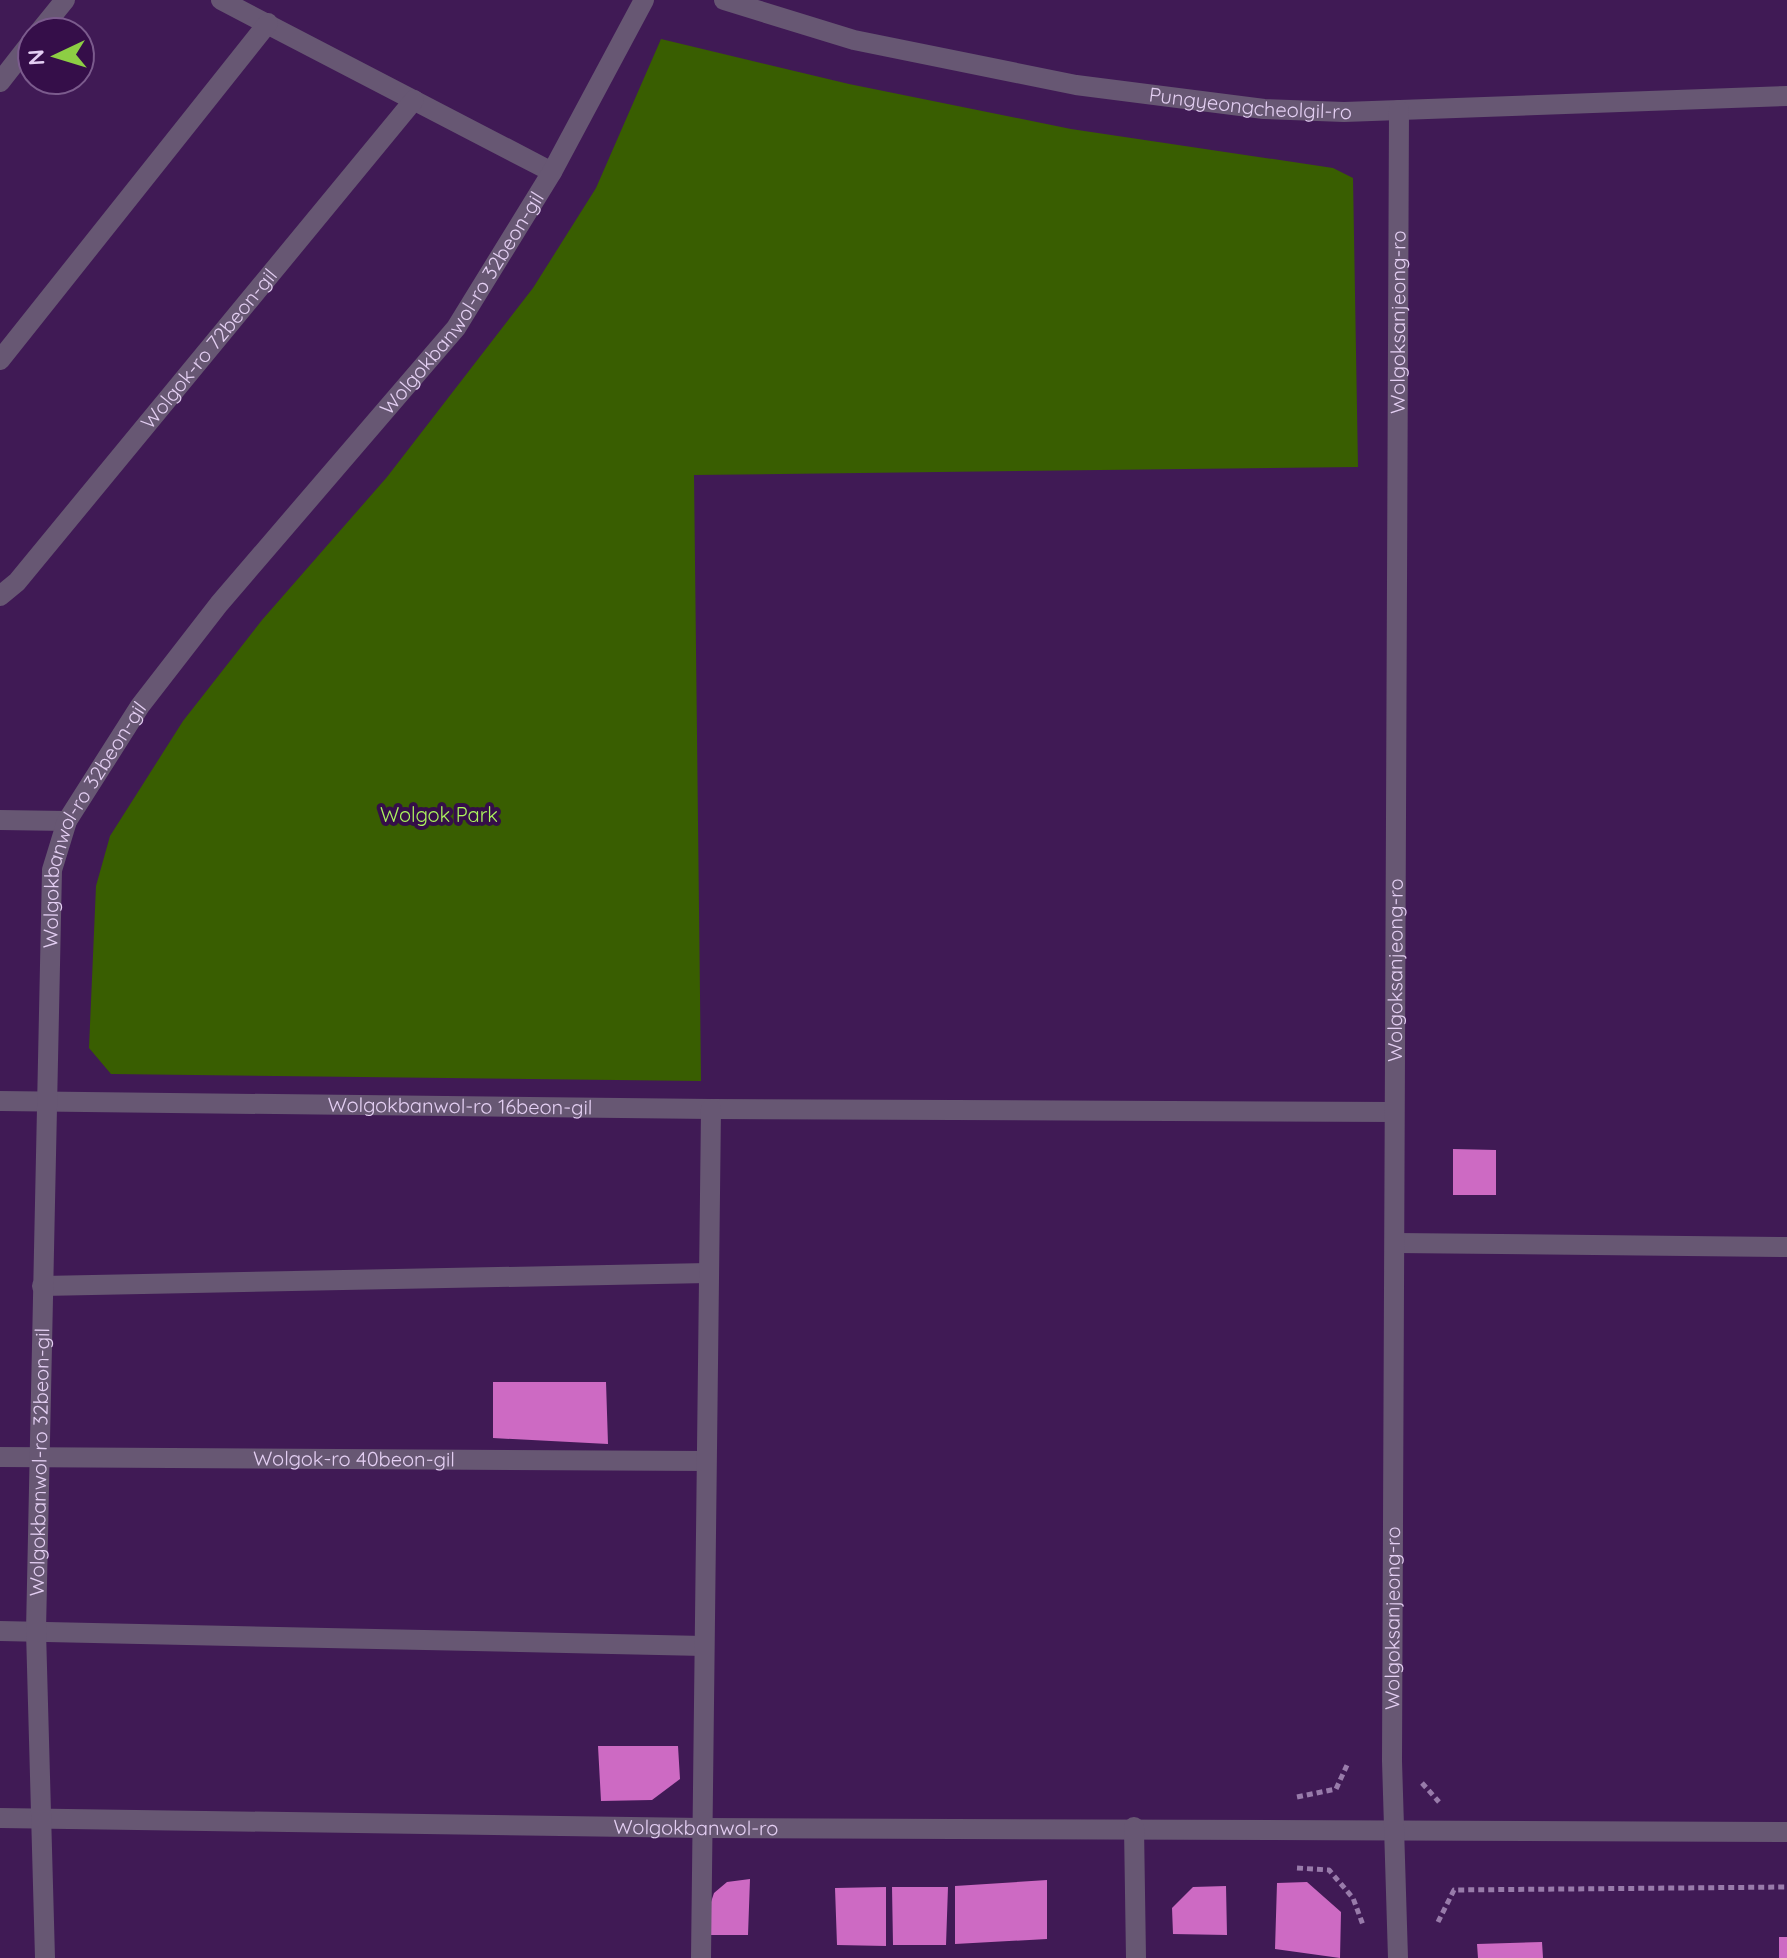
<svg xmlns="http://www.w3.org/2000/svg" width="1787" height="1958" font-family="Quicksand,sans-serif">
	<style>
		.green { fill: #395e01 }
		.building { fill: #cd6ac3 }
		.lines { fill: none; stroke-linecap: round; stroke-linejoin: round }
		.path { stroke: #987baa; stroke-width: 5; stroke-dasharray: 6 4; stroke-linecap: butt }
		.minor { stroke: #675773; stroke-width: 20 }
		.labels { text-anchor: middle; stroke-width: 8; stroke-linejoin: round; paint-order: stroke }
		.street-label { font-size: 20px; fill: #e4cff3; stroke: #350e49 }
		.park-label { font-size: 20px; fill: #acf55e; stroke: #350e49 }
	</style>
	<rect width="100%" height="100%" fill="#401a55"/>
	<path class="green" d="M661,39L849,84L1071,129L1333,168L1353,178L1358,467L694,475L701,1081L111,1074L89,1048L96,886L110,836L183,721L262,620L387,477L533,288L596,188Z"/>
	<path class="building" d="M1453,1149L1496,1150V1195H1453Z
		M493,1382H606L608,1444L493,1438Z
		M598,1746H678L680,1779L652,1800L601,1801Z
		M750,1879L748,1935H710L709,1908L714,1893L727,1882Z
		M1047,1880V1939L955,1944V1886Z
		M1307,1882L1341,1912L1340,1958L1275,1949L1277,1883Z
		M1226,1886L1227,1935L1173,1934L1172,1908L1193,1887Z
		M886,1887V1946L837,1945L835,1888Z
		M892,1887H948L946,1945H893Z
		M1779,1937H1787V1958H1779Z
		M1542,1942L1543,1958H1478L1477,1944Z"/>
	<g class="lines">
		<path class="path" d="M1422,1783L1439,1802
			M1297,1797L1336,1789L1348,1763
			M1297,1868L1329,1870L1353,1898L1363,1925
			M1438,1922L1454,1890L1787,1887"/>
		<g class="minor">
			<path d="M221,0L552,172"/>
			<path id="s1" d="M724,0L854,40L1076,85L1264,109L1344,112L1787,96"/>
			<path d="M39,32L65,0"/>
			<path d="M0,82L32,41"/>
			<path d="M0,360L268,23"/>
			<path id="s2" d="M0,596L17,582L414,100"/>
			<path d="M0,820L67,821"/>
			<path id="s3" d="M0,1101L711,1109L1394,1112"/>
			<path d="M1396,1243L1787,1247"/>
			<path d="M42,1286L708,1273"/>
			<path id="s4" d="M0,1457L706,1461"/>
			<path d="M0,1631L704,1646"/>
			<path id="s5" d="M0,1818L702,1828L1787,1832"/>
			<path d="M1134,1827L1136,1958"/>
			<path id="s6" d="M45,1958L36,1631L52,870L67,821L140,706L219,604L456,328L552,172L644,0"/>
			<path d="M701,1958L711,1109"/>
			<path id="s7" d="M1398,1958L1392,1761L1399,110"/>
		</g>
	</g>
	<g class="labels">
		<g class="street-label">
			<text dy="7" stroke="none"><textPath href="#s1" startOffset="538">Pungyeongcheolgil-ro</textPath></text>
			<text dy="7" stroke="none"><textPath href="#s6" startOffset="1792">Wolgokbanwol-ro 32beon-gil</textPath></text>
			<text dy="7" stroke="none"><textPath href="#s7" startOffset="1636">Wolgoksanjeong-ro</textPath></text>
			<text dy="7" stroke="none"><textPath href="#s2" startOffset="324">Wolgok-ro 72beon-gil</textPath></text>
			<text dy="7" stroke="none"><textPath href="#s6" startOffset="1144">Wolgokbanwol-ro 32beon-gil</textPath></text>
			<text dy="7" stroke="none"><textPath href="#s7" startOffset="988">Wolgoksanjeong-ro</textPath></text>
			<text dy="7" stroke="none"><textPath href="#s3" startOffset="460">Wolgokbanwol-ro 16beon-gil</textPath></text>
			<text dy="7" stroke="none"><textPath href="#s4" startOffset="354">Wolgok-ro 40beon-gil</textPath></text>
			<text dy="7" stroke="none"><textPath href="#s6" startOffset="496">Wolgokbanwol-ro 32beon-gil</textPath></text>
			<text dy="7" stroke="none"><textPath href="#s7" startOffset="340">Wolgoksanjeong-ro</textPath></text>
			<text dy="7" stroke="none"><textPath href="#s5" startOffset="696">Wolgokbanwol-ro</textPath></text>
		</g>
		<g class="park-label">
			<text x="439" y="822">Wolgok Park</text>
		</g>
	</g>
	<g transform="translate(56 56) rotate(266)"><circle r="38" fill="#350e49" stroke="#7b5b8d" stroke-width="2"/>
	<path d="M0-6L14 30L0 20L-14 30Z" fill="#8dce44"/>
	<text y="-12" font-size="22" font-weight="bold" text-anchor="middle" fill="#e4cff3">N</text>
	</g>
</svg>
